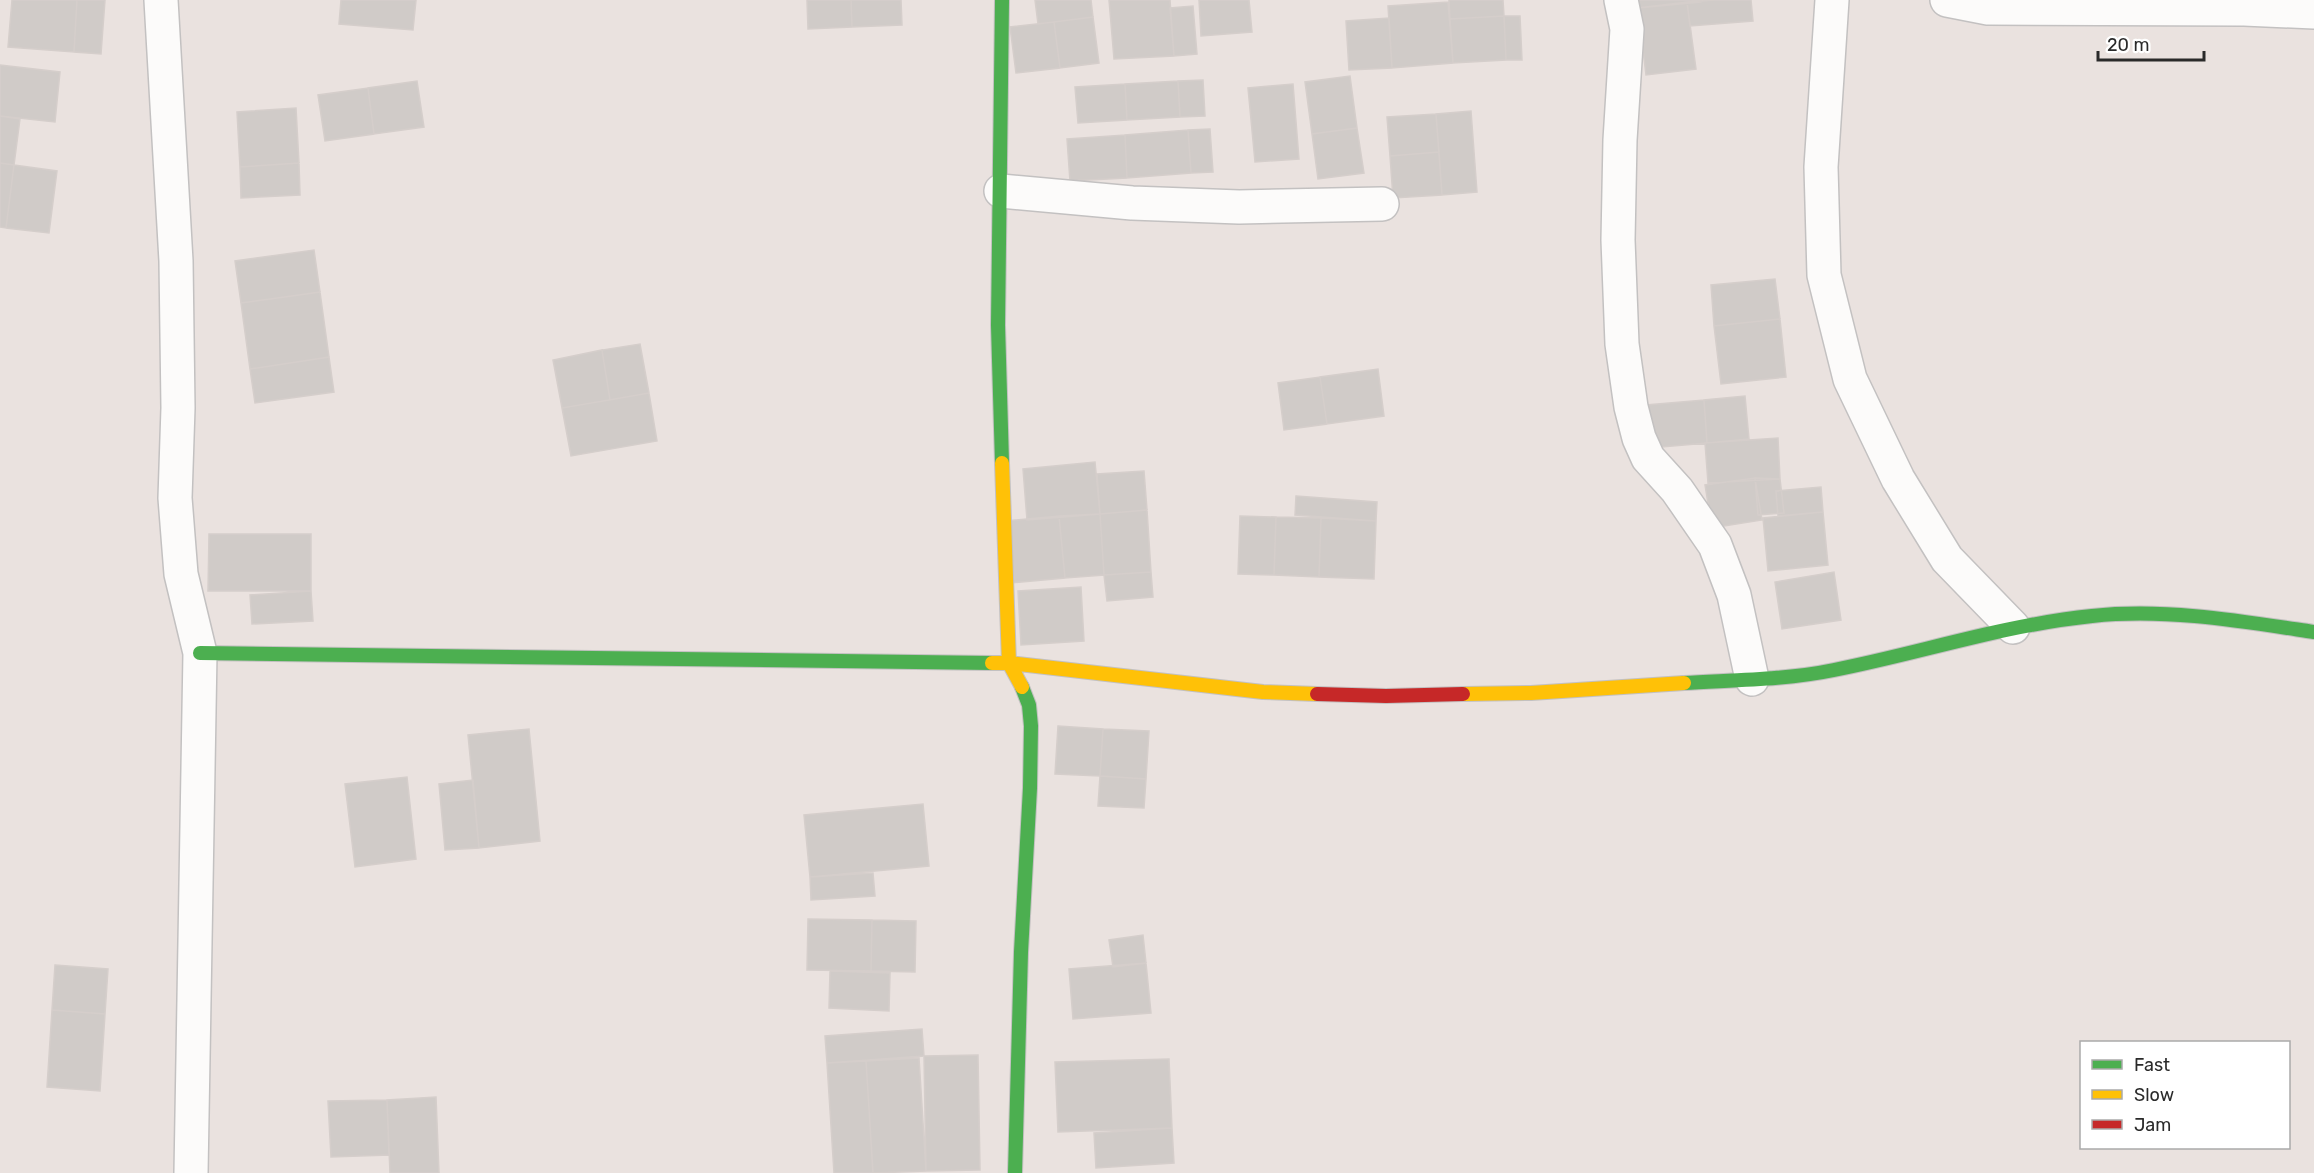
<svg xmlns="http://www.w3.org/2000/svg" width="2314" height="1173" font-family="Rubik,sans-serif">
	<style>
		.building { fill: #d0cbc8; stroke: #d5cecb; stroke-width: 1.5 }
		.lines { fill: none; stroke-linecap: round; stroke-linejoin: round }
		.street-casing { stroke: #c3c1c1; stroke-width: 36 }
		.fast-casing { stroke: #c3c1c1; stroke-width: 16 }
		.slow-casing { stroke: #c3c1c1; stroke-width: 16 }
		.jam-casing { stroke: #c3c1c1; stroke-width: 16 }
		.street { stroke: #fcfbfa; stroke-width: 33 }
		.fast { stroke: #4caf50; stroke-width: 14 }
		.slow { stroke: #ffc107; stroke-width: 14 }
		.jam { stroke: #c62828; stroke-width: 14 }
	</style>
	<rect width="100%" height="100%" fill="#eae2df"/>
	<path class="building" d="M12,0H77L74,52L8,47Z
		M77,0H105L101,54L74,52Z
		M341,0H416L413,30L339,24Z
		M807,0H851L852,27L808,29Z
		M851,0H901L902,25L852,27Z
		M1035,0H1091L1093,17L1038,24Z
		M1109,0H1170L1174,56L1114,59Z
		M1199,0H1249L1252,32L1201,36Z
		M1449,0H1503L1504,16L1450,19Z
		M1637,0H1701V2L1638,8Z
		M1714,0H1751L1753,21L1690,26L1687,2Z
		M1448,2L1453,63L1392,68L1388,6Z
		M1687,2L1696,69L1646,75L1638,8Z
		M1193,6L1197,54L1174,56L1170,8Z
		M1504,16L1506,60L1453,63L1450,19Z
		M1504,16H1520L1522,60H1506Z
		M1093,17L1099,63L1060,68L1054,22Z
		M1389,18L1392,68L1349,70L1346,21Z
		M1054,22L1060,68L1016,73L1010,27Z
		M0,65L60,72L55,122L0,116Z
		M1350,76L1357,128L1312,134L1305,82Z
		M1203,80L1205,116L1180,117L1178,81Z
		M417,81L424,127L374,134L368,88Z
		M1178,81L1180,117L1127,120L1125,84Z
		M1125,84L1127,120L1078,123L1075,87Z
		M1293,84L1299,159L1255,162L1248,88Z
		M368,88L374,134L325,141L318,95Z
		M296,108L299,163L240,167L237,112Z
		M1471,111L1477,192L1442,195L1436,114Z
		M1436,114L1439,152L1390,156L1387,117Z
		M0,116L20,119L14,165L0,163Z
		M1357,128L1364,173L1318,179L1312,134Z
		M1210,129L1213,172L1191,173L1188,130Z
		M1188,130L1191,173L1127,178L1125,135Z
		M1125,135L1127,178L1070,181L1067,139Z
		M1439,152L1442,195L1393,198L1390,156Z
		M0,163L14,165L6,228L0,227Z
		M299,163L300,195L241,198L240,167Z
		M14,165L57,171L49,233L6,228Z
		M314,250L320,292L241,303L235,261Z
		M1775,279L1780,319L1714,326L1711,285Z
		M320,292L329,357L250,369L241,303Z
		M1780,319L1786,377L1721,384L1714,326Z
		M640,344L649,393L610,400L602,350Z
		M602,350L610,400L562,408L553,360Z
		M329,357L334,392L255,403L250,369Z
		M1378,369L1384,416L1327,424L1320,377Z
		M1320,377L1327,424L1284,430L1278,383Z
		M649,393L657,441L571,456L562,408Z
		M1745,396L1749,439L1707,443L1704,400Z
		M1704,400L1707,443L1650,448L1646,405Z
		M1778,438L1780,479L1708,483L1705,443Z
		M1095,462L1100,514L1027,520L1023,469Z
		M1144,471L1147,510L1100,514L1097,474Z
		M1755,478L1762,520L1712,528L1705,485Z
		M1755,478L1780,479L1784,513L1758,515Z
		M1821,487L1823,512L1778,516L1776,491Z
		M1296,496L1377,502L1376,521L1295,515Z
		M1147,510L1151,572L1104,575L1100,514Z
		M1823,512L1828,565L1768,571L1763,518Z
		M1100,514L1104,575L1065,578L1059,516Z
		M1059,516L1065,578L1011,583L1006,521Z
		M1240,516L1276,517L1274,575L1238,574Z
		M1276,517L1321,518L1319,577L1274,575Z
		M1321,518L1376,521L1374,579L1319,577Z
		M209,534H311V591H208Z
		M1151,572L1153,597L1107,601L1104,575Z
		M1834,572L1841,620L1782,629L1775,582Z
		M1081,587L1084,641L1021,645L1018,591Z
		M311,591L313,621L252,624L250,595Z
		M1058,726L1103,729L1100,776L1055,774Z
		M529,729L540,841L479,848L468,735Z
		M1103,729L1149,731L1146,779L1100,776Z
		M1100,776L1146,779L1144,808L1098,806Z
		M407,777L416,859L355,867L345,784Z
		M473,780L479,848L445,850L439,784Z
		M923,804L929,866L810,877L804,815Z
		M873,873L875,896L811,900L810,877Z
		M808,919L872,920L871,971L807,970Z
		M872,920L916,921L915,972L871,971Z
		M1143,935L1146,963L1113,967L1109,940Z
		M1146,963L1151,1013L1073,1019L1069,969Z
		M55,965L108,969L105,1014L52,1010Z
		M830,971L890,973L889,1011L829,1008Z
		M52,1010L105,1014L100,1091L47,1087Z
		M922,1029L924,1056L827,1063L825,1036Z
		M978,1055L980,1170L926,1171L924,1056Z
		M919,1058L926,1171L873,1173L866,1061Z
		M1169,1059L1172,1128L1058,1132L1055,1062Z
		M866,1061L873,1173H834L827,1063Z
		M436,1097L439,1173H390L387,1100Z
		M387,1100L389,1155L331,1157L328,1101Z
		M1172,1128L1174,1163L1096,1168L1094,1133Z"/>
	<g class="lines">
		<defs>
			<path id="street" d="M161,0L176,261L178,408L175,498L181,574L200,653L191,1173
				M1621,0L1627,29L1620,140L1618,240L1622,344L1631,407L1639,438L1648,458L1677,490L1715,545L1734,595L1752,679
				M1832,0L1821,167L1824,275L1850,379L1898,479L1947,559L2013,627
				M1947,0L1988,8L2244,9L2314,12
				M1001,191L1132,203L1239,207L1382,204"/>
			<path id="fast" d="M1002,0L998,325L1002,463
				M200,653L992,663
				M1684,683C1734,680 1786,680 1834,670C1921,653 2003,625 2092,616C2166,608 2241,621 2314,632
				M1015,1173L1021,952L1030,788L1031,726L1029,705L1022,687"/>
			<path id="slow" d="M1002,463L1009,663L1022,687
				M992,663H1009L1263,692L1317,694
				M1463,694L1531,693L1684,683"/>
			<path id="jam" d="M1317,694L1386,696L1463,694"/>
		</defs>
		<use href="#street" class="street-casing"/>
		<use href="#fast" class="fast-casing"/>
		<use href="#slow" class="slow-casing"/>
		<use href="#jam" class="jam-casing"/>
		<use href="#street" class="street"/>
		<use href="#fast" class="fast"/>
		<use href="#slow" class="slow"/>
		<use href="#jam" class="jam"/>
	</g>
	<rect x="2080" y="1041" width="210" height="108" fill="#ffffff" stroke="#aaaaaa" stroke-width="1.5"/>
	<rect x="2092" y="1060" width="30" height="9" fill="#4caf50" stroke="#aaaaaa" stroke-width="1.5"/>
	<text x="2134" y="1071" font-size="18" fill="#2a2a2a">Fast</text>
	<rect x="2092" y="1090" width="30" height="9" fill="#ffc107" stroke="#aaaaaa" stroke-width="1.5"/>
	<text x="2134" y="1101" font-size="18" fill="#2a2a2a">Slow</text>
	<rect x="2092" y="1120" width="30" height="9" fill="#c62828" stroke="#aaaaaa" stroke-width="1.5"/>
	<text x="2134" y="1131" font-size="18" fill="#2a2a2a">Jam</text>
	<path d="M2098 51v9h106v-9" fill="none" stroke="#2a2a2a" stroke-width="3"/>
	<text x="2107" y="51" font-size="18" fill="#2a2a2a" stroke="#ffffff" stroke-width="4.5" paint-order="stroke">20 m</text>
</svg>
